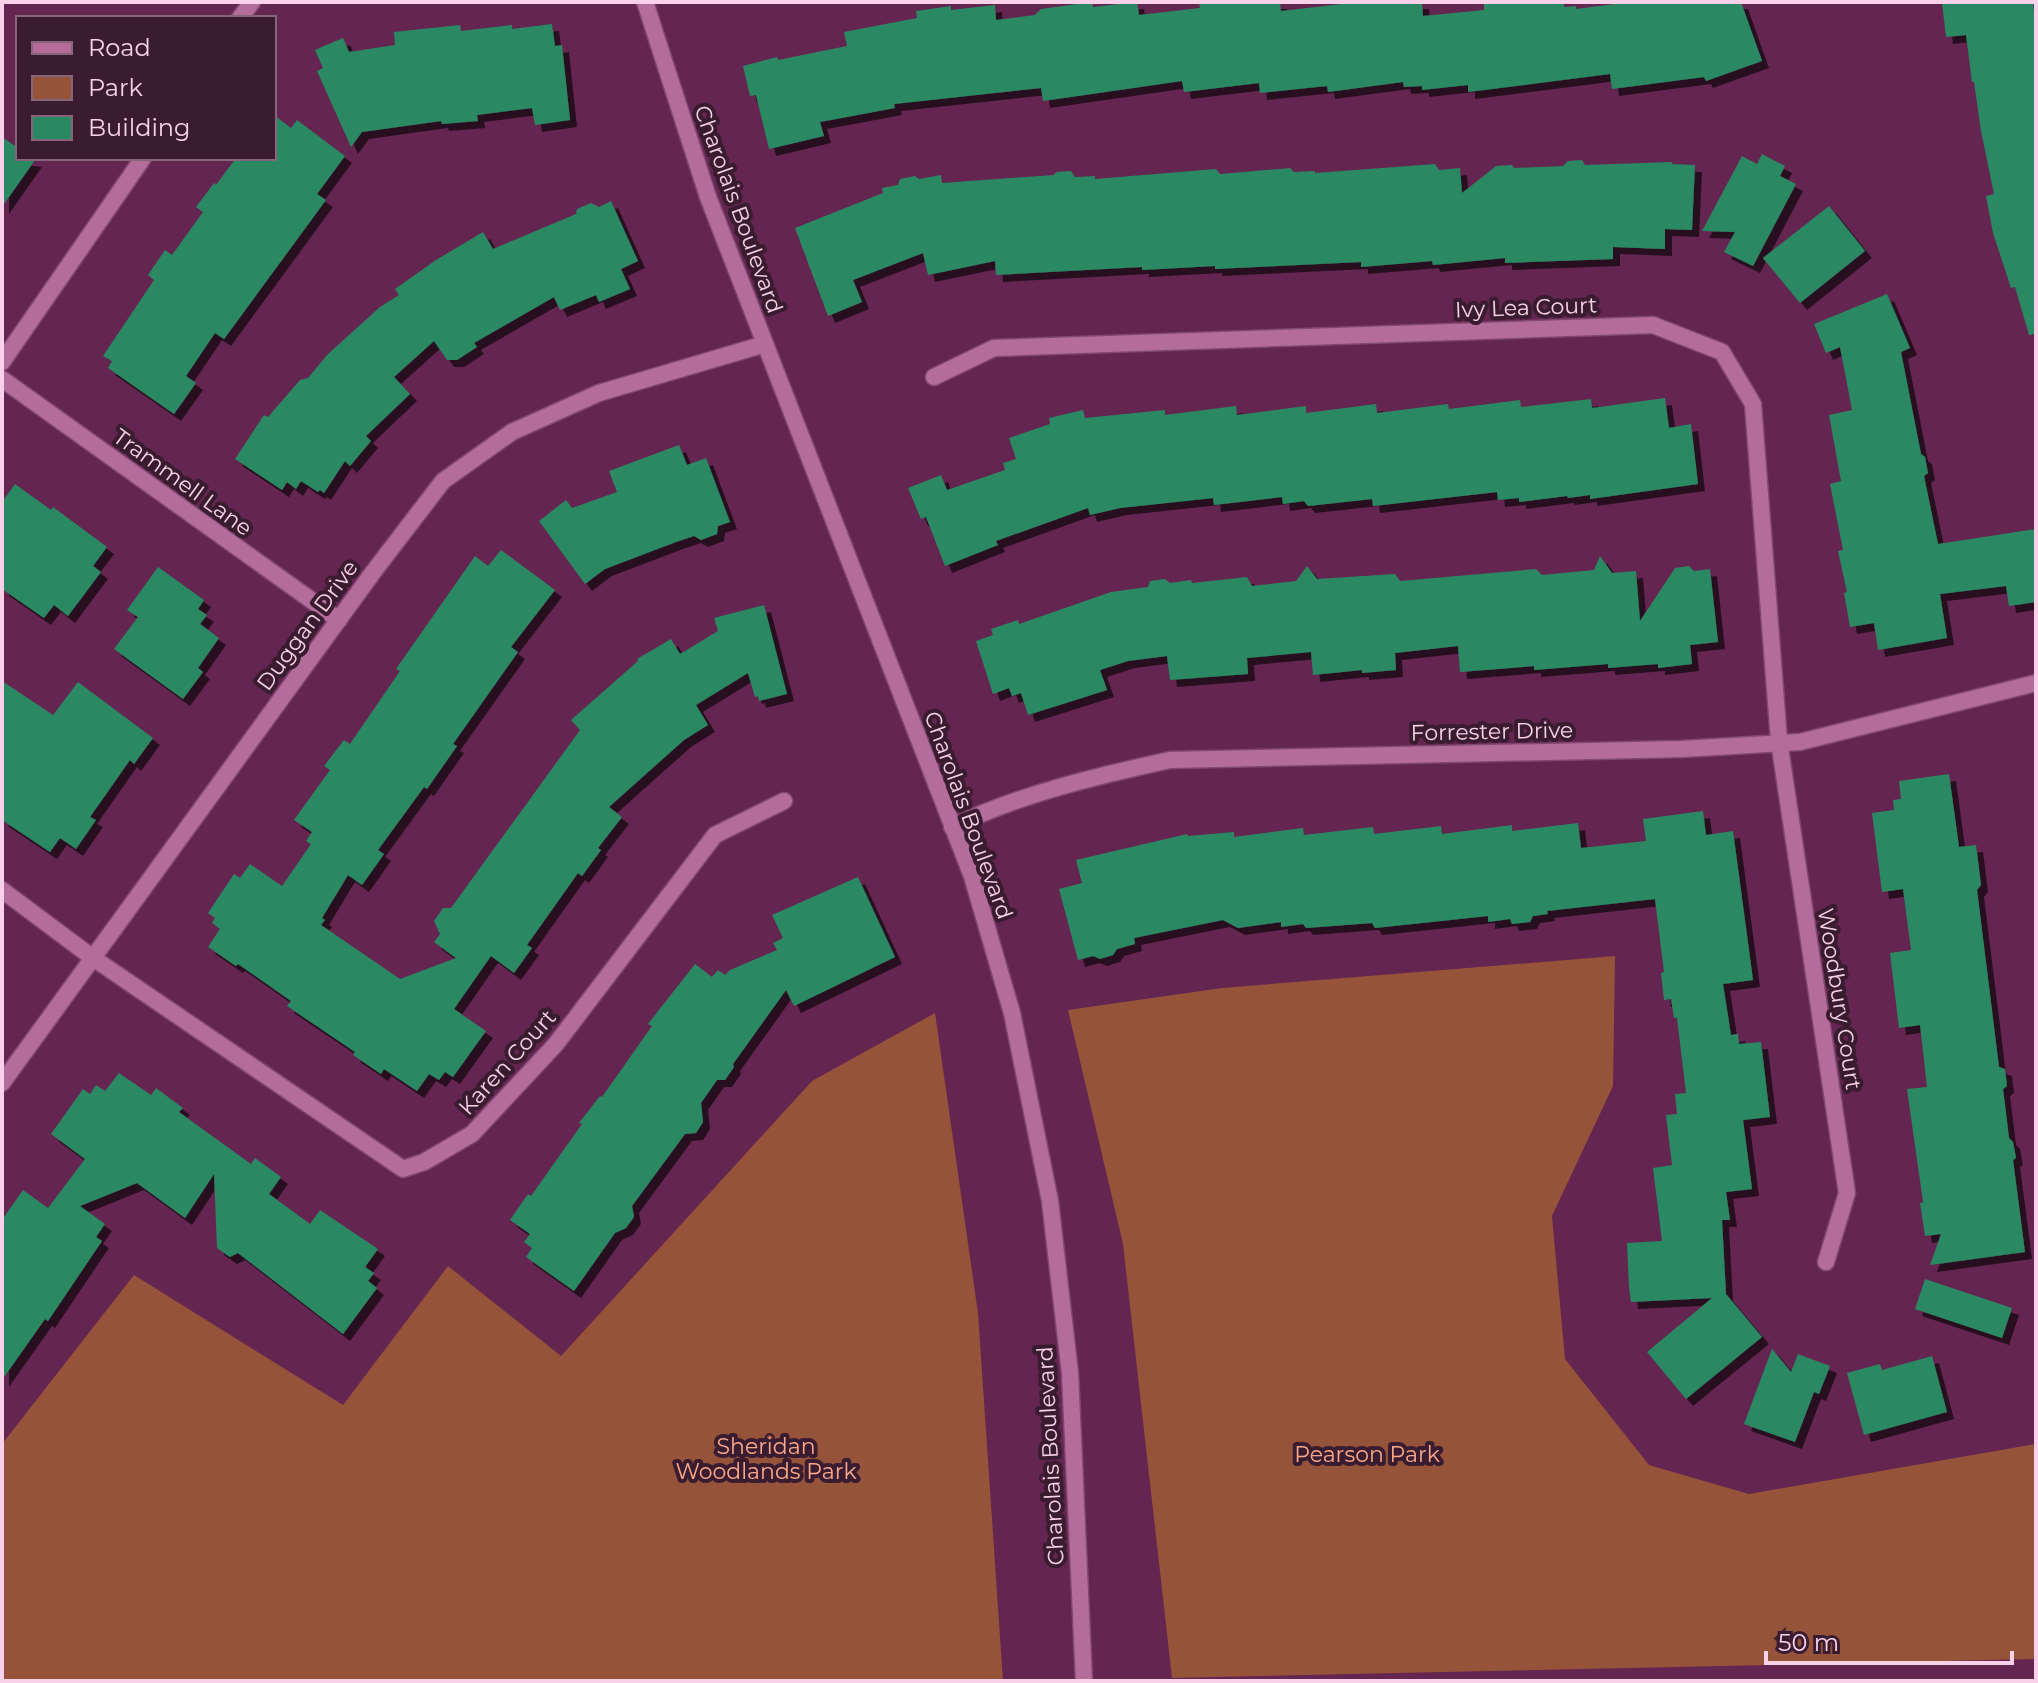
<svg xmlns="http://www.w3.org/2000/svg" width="2038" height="1683" font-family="Montserrat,sans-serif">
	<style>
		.green { fill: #955339 }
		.building { fill: #2a8962; filter: url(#shadow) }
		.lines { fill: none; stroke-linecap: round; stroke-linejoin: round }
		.minor-casing { stroke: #80476f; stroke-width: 19 }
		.tertiary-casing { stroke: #80476f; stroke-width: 19 }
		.minor { stroke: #b46d9b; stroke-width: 16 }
		.tertiary { stroke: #b46d9b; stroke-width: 16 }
		.labels { text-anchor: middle; stroke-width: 8; stroke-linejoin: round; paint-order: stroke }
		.street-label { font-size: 22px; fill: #f9d1e9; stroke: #391c2f }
		.park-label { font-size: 22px; fill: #faa889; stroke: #391c2f }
	</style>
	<defs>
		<filter id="shadow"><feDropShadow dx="7" dy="7" stdDeviation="0" flood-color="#0009"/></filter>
	</defs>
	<rect width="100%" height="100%" fill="#652551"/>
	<path class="green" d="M1615,956L1613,1086L1552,1216L1565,1359L1649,1465L1749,1494L2036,1444V1659L1172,1678L1123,1244L1068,1010L1222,988Z
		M935,1013L978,1313L1003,1681H2V1444L134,1275L343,1405L448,1266L561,1356L812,1081Z"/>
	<path class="building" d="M1092,2L1093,7L1137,2L1139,15L1200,8L1199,2H1280L1281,11L1342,4L1341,2H1422L1423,16L1484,10V2H1564V7L1576,6V9L1631,2H1741L1762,61L1706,81L1704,77L1612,89L1610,74L1468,92V85L1422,90V86L1404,87L1403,82L1328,92L1327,86L1260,93L1259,83L1184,92L1182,81L1043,101L1041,88L894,104L895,108L820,122L824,136L769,149L756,95L750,96L743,66L777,57L778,60L847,46L844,32L917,18L916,11L951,6V10L995,5L996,20L1035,15L1041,9Z
		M1942,2H2033L2036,33V334L2029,335L2015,287L2011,288L1993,233L1986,196L1994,194L1981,131L1974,82H1972L1966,35L1946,37Z
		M552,24L555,46L562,45L570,120L535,125L532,108L477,115L478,121L442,124L441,121L362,132L351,147L317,71L323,68L315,50L343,38L349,52L395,45L394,32L460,25L461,31L512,25V29Z
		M274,115L291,128L297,120L345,156L317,194L326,200L224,339L215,333L186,376L196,383L174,414L108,368L112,361L103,356L154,280L148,275L165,250L172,255L203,212L196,207L214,183L216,185L236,158H274Z
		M2,137L18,148V158L35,160L2,207Z
		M1762,154L1785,166L1780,176L1796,184L1753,266L1724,252L1735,232L1702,231L1742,156L1757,164Z
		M1582,160L1585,165L1672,162V164L1695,165L1692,230L1665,229V249L1613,247V259L1505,263V258L1433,265L1432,261L1361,267V262L1215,269V266L1142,270V267L996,275L995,261L928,275L923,253L853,280L862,302L828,316L795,228L883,193L882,188L898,185L900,179L915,176L919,179L941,175L942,183L1054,175L1056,172L1071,171L1075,177L1095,176V179L1216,169L1220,174L1290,168L1294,172L1315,171V173L1435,164L1439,170L1460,168L1462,193L1496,166L1512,165L1514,168L1563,166L1568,161Z
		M611,201L638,261L621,269L630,289L599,302L596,295L560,310L554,297L474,343L477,347L457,360H447L434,341L394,377L410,394L366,436L371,441L350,466L345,461L324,493L320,490L318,492L301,481L296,489L287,482L282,490L235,459L264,415L268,417L300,380L308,378L328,354L380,307L399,295L395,289L436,260L483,232L493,249L576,214L577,209L591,203L599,207Z
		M1829,206L1865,251L1800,303L1763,258Z
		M1887,294L1910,348L1901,352L1921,454L1925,457L1928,473L1924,476L1938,544L2036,529V602L2009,606L2006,586L1940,594L1947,638L1878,650L1874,623L1850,627L1844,593L1847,592L1838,551L1843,550L1830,484L1841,481L1829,415L1852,410L1840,347L1826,353L1814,324Z
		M1665,398L1669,428L1691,424L1698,484L1590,499V495L1568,498L1567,496L1519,502V498L1498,500L1497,492L1373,506L1372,499L1308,506L1304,501L1283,504L1282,497L1214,505L1213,498L1120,508L1090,515L1088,508L996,541L998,545L945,566L926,517L921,519L908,488L941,475L947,490L1005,470L1003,463L1016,459L1009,438L1050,424L1049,418L1083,410L1085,418L1165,410V415L1236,406L1237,415L1306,406V413L1376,404L1377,413L1448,404L1449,409L1520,400L1521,407L1591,399L1592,408Z
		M679,445L687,465L706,458L730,522L718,526L717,534L701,540L694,536L676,542L605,569L585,584L539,521L566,500L572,508L617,492L609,471Z
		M15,484L51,510L53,507L107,547L93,566L101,572L68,616L54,605L44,618L2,589V502Z
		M501,550L555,590L511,647L518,652L453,744L457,746L427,789L424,787L378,850L384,854L362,885L348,875L322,918L325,920L321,925L400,979L456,958L434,942L440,934L434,921L443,908H451L580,730L571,720L638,661L637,659L671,639L680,654L718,631L714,618L764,605L787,694L759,701L758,696L755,697L748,673L696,705L708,725L684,740L609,807L622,817L598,848L601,850L582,876L578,873L527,945L532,948L514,973L491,956L454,1009L486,1031L453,1077L445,1072L439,1080L429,1074L417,1091L384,1069L381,1074L353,1055L355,1052L287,1006L291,1001L238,964L236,966L208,947L220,929L212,923L215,918L208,913L234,874L240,878L250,864L282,886L311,844L306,841L312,832L294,820L330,770L324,766L344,740L350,744L400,671L396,669L475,556L488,566Z
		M1600,556L1612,573L1636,571L1640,621L1675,568L1689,566L1694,571L1710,569L1718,642L1690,645L1692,664L1658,668V664L1608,668V664L1534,670V666L1460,672L1458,646L1395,653L1396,670L1362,673V670L1313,675L1311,652L1247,658L1248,674L1170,680L1167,656L1128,661L1100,670L1107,690L1028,715L1021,693L1012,696L1009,688L993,694L976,641L993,635L991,629L1018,620L1019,624L1111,592L1148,587L1150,581L1165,579L1170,583L1191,580L1192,583L1247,577L1252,586L1296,581L1307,566L1317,579L1395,574L1400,581L1536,569L1542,575L1594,570Z
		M158,567L204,600L198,609L207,615L200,624L219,638L198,668L203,672L183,699L114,649L138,617L127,610Z
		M2,681L53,715L78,682L153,738L134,764L130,760L90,817L96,820L76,849L60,838L50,852L2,820Z
		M1949,774L1959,847L1976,845L1981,885L1977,890L1999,1067L2005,1069L2007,1086L2003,1089L2009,1138L2013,1142L2016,1158L2013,1160L2025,1252L1930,1265L1941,1234L1925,1236L1920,1203L1923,1202L1907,1089L1927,1087L1920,1025L1899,1028L1890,953L1911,950L1903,889L1882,892L1872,813L1894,810L1893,800L1901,799L1899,781Z
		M1703,811L1706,835L1733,831L1753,980L1723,984L1731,1035L1738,1034L1739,1044L1761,1042L1770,1117L1743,1120L1752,1189L1726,1192L1730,1220H1722L1726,1294L1762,1337L1686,1399L1647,1352L1712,1298L1631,1302L1629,1287L1627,1243L1662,1241L1653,1168L1672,1165L1666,1115L1677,1114L1675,1094L1686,1093L1677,1018H1674L1671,999L1664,1000L1661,973L1664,972L1655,899L1547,911L1548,914L1533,916L1530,922L1512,924L1510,919L1488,922V916L1375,928L1372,923L1306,928L1303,924L1281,927V922L1238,928L1223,920L1134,938L1135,944L1117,949L1113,955L1100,959L1093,956L1078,960L1059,889L1082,883L1076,860L1187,834L1188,836L1234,832V837L1303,828L1304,835L1373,827L1374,834L1441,826L1442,834L1512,825V831L1578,823L1581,848L1646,841L1643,819Z
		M858,877L895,957L794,1006L786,990L733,1064L734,1067L725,1080H717L701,1103L703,1122L696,1133L685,1134L632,1206L634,1217L626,1228L615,1233L574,1291L526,1257L532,1248L524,1242L530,1234L510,1220L528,1194L531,1196L582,1124L579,1123L600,1096L602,1097L652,1026L648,1024L695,964L712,977L718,970L725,975L730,970L777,950L773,943L783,938L772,915Z
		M119,1073L151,1095L156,1088L183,1108L179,1112L251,1164L255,1158L281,1177L269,1194L310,1224L320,1210L378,1249L365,1267L374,1273L368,1281L377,1288L343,1334L238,1253L230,1257L217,1248L214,1174L185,1218L137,1183L80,1206L105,1224L96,1237L102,1241L48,1321L45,1319L2,1380V1220L23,1190L48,1208L85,1159L51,1134L83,1089L90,1094L96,1085L105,1091Z
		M1925,1279L2012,1308L2002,1338L1915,1309Z
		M1772,1349L1791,1372L1798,1354L1830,1366L1819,1394L1814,1392L1795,1442L1744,1424Z
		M1932,1356L1947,1412L1864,1435L1847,1373L1880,1364L1882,1370Z"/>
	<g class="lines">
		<defs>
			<path id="minor" d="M240,18L252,2
				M2,362L143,158
				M934,377L994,348L1653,325L1722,352L1753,404L1779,741L1847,1193L1826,1262
				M2,379L339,620
				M952,827C1020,794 1097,776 1170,760L1681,749L1800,742L2036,683
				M2,890L93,958L403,1169L424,1162L472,1134L556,1044L715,835L784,801
				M2,1083L374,571L443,481L512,432L599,393L765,344"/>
			<path id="tertiary" d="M645,2L708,197L972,876L1012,1013L1050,1201L1070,1373L1084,1681"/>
		</defs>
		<use href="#minor" class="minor-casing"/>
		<use href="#tertiary" class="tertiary-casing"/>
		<use href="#minor" class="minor"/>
		<use href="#tertiary" class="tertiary"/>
	</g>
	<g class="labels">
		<g class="street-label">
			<text transform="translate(739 209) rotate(70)" y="8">Charolais Boulevard</text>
			<text transform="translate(1526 307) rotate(-2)" y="8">Ivy Lea Court</text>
			<text transform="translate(183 482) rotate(36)" y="8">Trammell Lane</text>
			<text transform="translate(307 625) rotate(-54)" y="8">Duggan Drive</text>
			<text transform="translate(1492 731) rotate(-1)" y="8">Forrester Drive</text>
			<text transform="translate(969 815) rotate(70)" y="8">Charolais Boulevard</text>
			<text transform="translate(1840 999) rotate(81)" y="8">Woodbury Court</text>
			<text transform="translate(507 1062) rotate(-48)" y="8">Karen Court</text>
			<text transform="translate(1050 1456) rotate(-93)" y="8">Charolais Boulevard</text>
		</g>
		<g class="park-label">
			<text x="766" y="1454">Sheridan<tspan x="766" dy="25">Woodlands Park</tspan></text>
			<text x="1367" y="1462">Pearson Park</text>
		</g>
	</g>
	<rect width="2038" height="1683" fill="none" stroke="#f9d1e9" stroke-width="8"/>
	<rect x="16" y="16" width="260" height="144" fill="#391c2f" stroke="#866479" stroke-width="2"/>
	<rect x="32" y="42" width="40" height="12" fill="#b46d9b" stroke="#866479" stroke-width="2"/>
	<text x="88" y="56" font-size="24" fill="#f9d1e9">Road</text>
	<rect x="32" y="76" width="40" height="24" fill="#955339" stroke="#866479" stroke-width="2"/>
	<text x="88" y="96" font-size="24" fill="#f9d1e9">Park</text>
	<rect x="32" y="116" width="40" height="24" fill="#2a8962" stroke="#866479" stroke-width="2"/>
	<text x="88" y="136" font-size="24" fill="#f9d1e9">Building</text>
	<path d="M1766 1651v12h246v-12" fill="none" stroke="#f9d1e9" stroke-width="4"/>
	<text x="1778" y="1651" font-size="24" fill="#f9d1e9" stroke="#391c2f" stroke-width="6" paint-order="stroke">50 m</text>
</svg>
